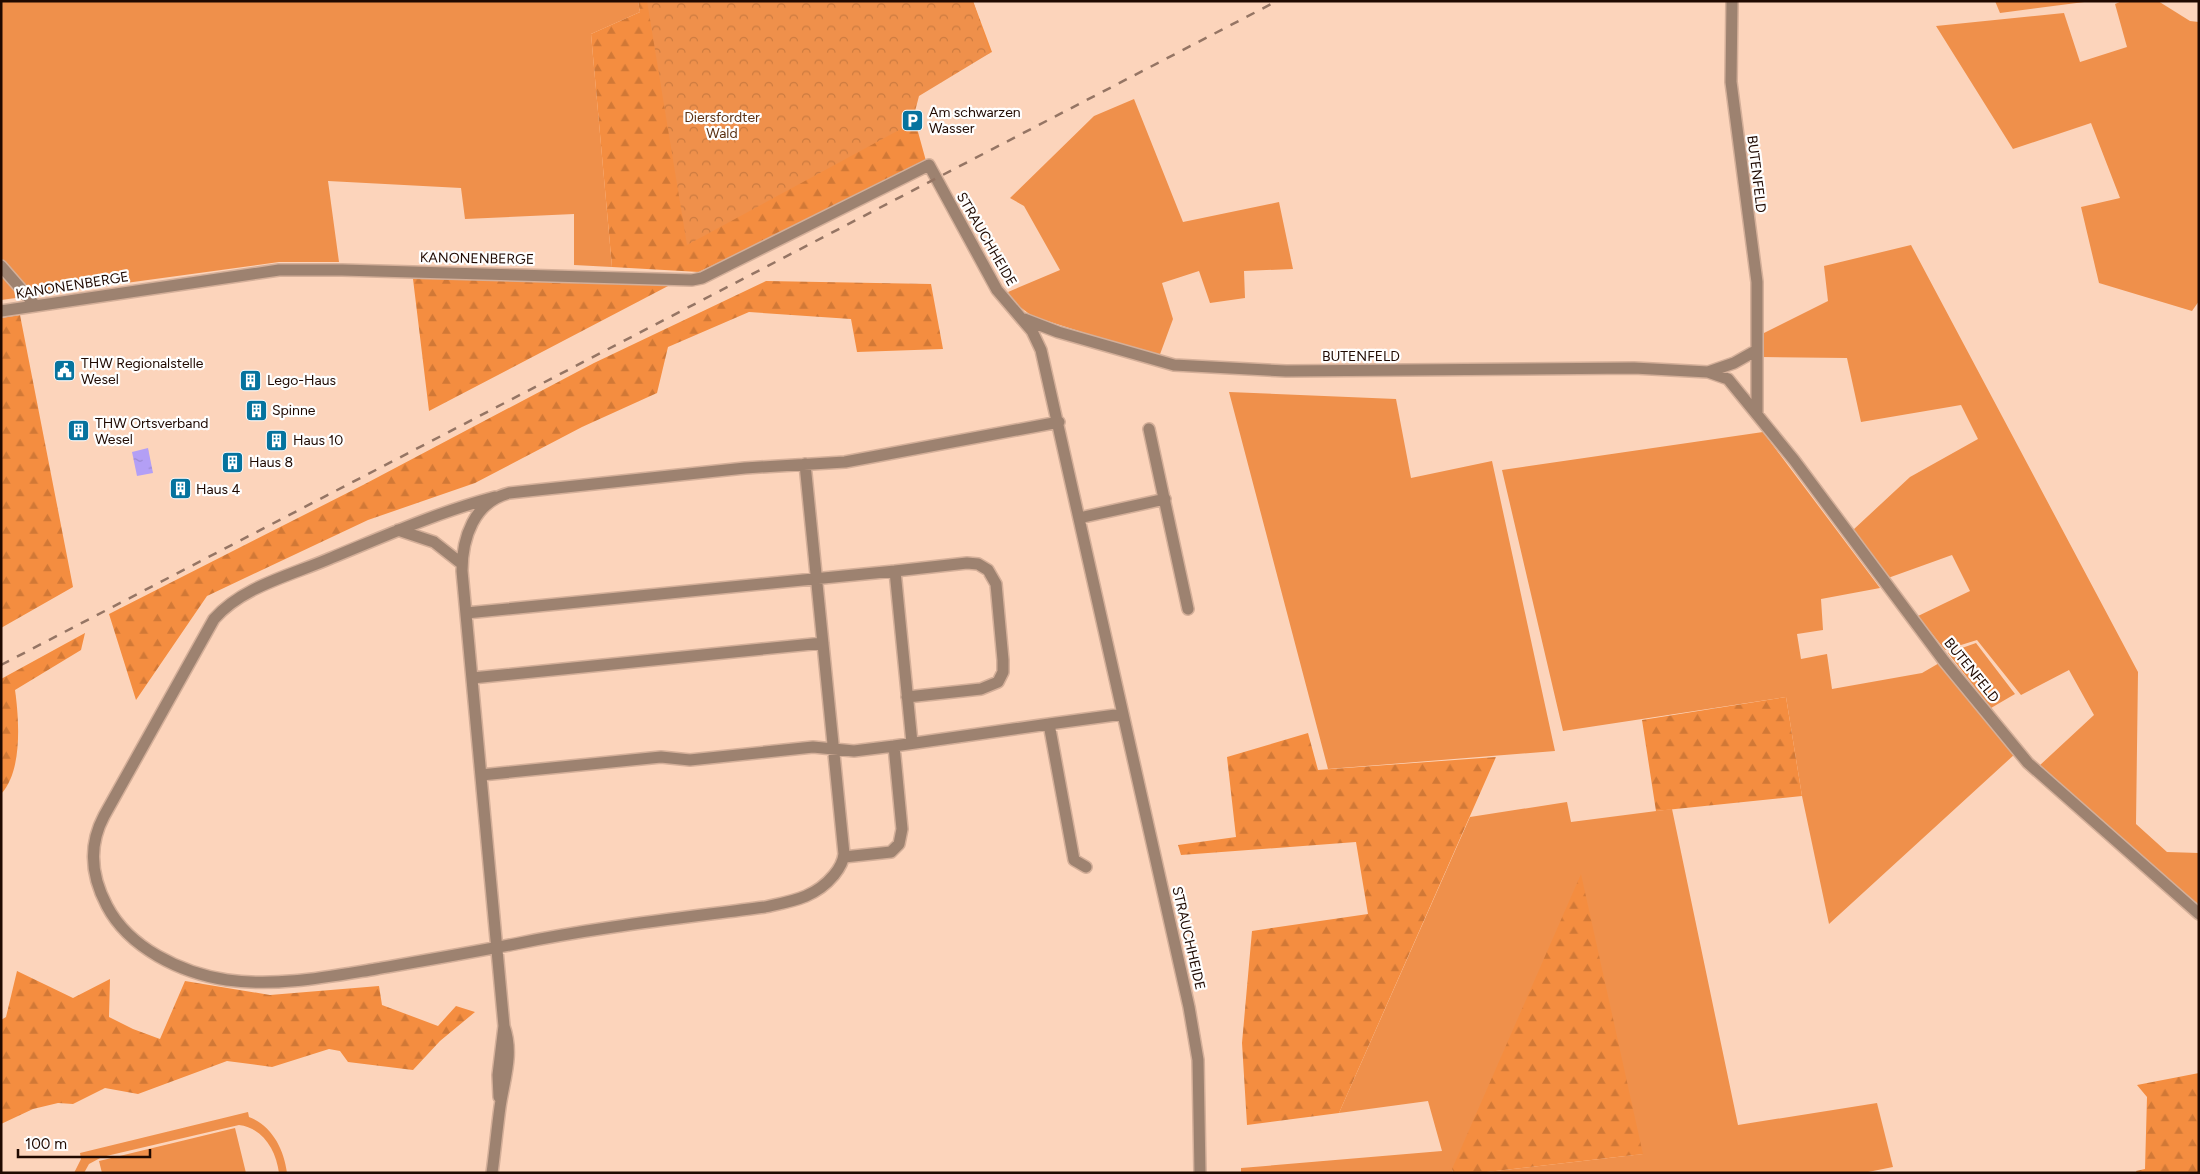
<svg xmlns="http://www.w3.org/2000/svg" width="2200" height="1174" font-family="Figtree,sans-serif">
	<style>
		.grass { fill: #ef904b }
		.forest { fill: url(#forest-firs) }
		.park { fill: url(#park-crowns) }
		.water { fill: url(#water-ripples) }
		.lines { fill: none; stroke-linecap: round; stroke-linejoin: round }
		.minor-casing { stroke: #d4af99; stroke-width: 14 }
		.minor { stroke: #9d8270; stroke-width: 11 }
		.rail { stroke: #957564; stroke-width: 2.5; stroke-dasharray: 9 9; stroke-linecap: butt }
		.labels { text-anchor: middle; stroke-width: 4.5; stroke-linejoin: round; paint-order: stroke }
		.poi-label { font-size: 14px; fill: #1f0900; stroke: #fefefe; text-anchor: start }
		.park-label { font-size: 14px; fill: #5b3214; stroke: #fefefe }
		.street-label { font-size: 14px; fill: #1f0900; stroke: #fefefe }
	</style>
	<defs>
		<pattern id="forest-firs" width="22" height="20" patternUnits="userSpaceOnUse" patternTransform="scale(1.25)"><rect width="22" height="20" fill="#f48d40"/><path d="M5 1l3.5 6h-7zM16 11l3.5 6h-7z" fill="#d17836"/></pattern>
		<pattern id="park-crowns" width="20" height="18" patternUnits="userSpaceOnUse" patternTransform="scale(1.25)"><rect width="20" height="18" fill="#ef904b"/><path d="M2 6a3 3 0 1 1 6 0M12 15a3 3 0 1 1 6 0" fill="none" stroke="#cc7b40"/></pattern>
		<pattern id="water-ripples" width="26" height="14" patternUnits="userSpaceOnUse" patternTransform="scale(1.25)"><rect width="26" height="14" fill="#b39ff5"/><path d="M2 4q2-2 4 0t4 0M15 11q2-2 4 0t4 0" fill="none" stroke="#9a88d0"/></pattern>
	</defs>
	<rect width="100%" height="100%" fill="#fcd4bb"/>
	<path class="grass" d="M1,1H638L640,12L591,34L612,267L574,265V214L465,219L461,188L328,181L339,262H279L1,300Z
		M1995,1H2092L2000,13Z
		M2122,1H2158L2190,21L2199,22V301L2192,311L2099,283L2081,207L2120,198L2091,123L2013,149L1936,26L2064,13L2080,62L2127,47L2115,4Z
		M1134,99L1183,222L1279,202L1293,269L1244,271L1245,298L1210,303L1199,271L1162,283L1173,319L1159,357L1032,316L1016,304L1008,292L1060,270L1024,206L1010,198L1094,116Z
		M1911,245L2138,672L2136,824L2167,852L2199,853V905L2059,786L2039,766L2094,715L2069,670L2021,695L1977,640L1945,650L1918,616L1970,591L1952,555L1888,578L1853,530L1910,477L1978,439L1961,405L1861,422L1847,358L1762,357L1764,333L1828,301L1824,266Z
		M1229,392L1396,399L1411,478L1492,461L1555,751L1328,769Z
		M1763,432L1880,588L1821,599L1823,630L1797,634L1801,659L1827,654L1832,689L1922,673L1941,662L2015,754L1829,924L1802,796L1786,697L1563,731L1502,470Z
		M1976,643L2015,694L1991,708L1948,653Z
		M1567,802L1571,822L1672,809L1738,1125L1877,1103L1893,1167L1863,1173H1478L1643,1154L1452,1169L1453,1173H1241V1168L1442,1151L1428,1101L1339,1113L1470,817Z
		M248,1112L249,1117C272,1126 284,1149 287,1173H279C276,1150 263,1128 239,1125L102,1157L89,1164L84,1173H74L81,1159L80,1153Z
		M235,1128L246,1173H102L99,1161Z"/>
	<path class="forest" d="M638,1H973L992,52L907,92L926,161L699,272L612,267L591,34L640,12Z
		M413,279L629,280L670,285L429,411Z
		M766,281L931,284L943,349L857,352L851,319L749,312L668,347L657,393L582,427L475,483L368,520L207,596L136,700L109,614L363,485L594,363Z
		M20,315L73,587L1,628V318Z
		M85,633L81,650L15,690C19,718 23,771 1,794V679Z
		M1786,697L1802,796L1656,811L1642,720Z
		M1308,733L1318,770L1496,757L1339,1113L1247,1125L1242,1043L1252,931L1368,914L1356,842L1181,855L1178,845L1236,837L1227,757Z
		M1581,874L1643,1154L1478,1173H1453L1452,1169Z
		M17,971L73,998L110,979L109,1017L133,1029L160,1039L185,981L270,995L379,986L382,1005L438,1026L456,1006L475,1012L440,1041L413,1070L348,1062L340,1051L329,1049L272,1067L227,1061L138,1094L105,1088L73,1104L58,1103L33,1109L1,1124V1020L6,1017Z
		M2199,1073V1173H2137L2136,1171L2145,1169L2147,1097L2137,1085Z"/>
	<path class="park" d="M647,1H973L990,53L919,96L912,123L687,245Z"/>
	<path class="water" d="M148,448L153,473L137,476L132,452Z"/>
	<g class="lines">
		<defs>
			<path id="minor" d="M1732,1L1731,82L1757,282V413
				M1,266L35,305
				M1,311L279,270H342L692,280L702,278L929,165L997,290L1032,331L1041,350L1189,1007L1198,1060L1200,1173
				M1024,319L1058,332L1174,365L1286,371L1634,368L1708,372L1728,379L1794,460L1944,661L2028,763L2199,914
				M1708,372L1734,363L1757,350
				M1149,429L1188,609
				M495,497C438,512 385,536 331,558C292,575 243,586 214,619L104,816C88,846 91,876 107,906C129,948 181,973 227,980C277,987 327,977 376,969C422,961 469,953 515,944C597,927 682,918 765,907C792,901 815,898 834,875C839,869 843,863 844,854L805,464
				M1079,518L1165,499
				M398,530L434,542L462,564
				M895,571L967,563L978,564L988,570L996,584L1003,660V672L998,682L981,689L907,697
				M466,613L895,571L912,743
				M472,678L823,643
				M894,746L1049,724
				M481,775L661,757L690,760L813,747L854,751L894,746L902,829L899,844L891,852L844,857
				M1086,867L1074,860L1049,724L1123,714
				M499,1097L498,1075L504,1026
				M492,1173C495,1151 497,1129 500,1107C504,1079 514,1054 504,1026L462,571C462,538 474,502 509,493L745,468L845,462L1059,422"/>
		</defs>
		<use href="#minor" class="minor-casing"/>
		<use href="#minor" class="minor"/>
		<path class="rail" d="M1,665L1277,1"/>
	</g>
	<defs>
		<symbol id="parking-square" viewBox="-11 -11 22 22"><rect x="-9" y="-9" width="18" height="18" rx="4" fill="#06739e" stroke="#fefefe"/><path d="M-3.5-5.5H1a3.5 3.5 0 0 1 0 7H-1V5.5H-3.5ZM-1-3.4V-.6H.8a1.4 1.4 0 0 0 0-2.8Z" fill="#fff"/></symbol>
		<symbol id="civic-square" viewBox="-11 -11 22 22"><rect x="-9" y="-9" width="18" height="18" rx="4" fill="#06739e" stroke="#fefefe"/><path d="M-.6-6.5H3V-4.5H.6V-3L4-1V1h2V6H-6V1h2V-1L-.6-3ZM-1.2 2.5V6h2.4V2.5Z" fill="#fff"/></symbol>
		<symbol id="building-square" viewBox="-11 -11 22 22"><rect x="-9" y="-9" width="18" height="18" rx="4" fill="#06739e" stroke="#fefefe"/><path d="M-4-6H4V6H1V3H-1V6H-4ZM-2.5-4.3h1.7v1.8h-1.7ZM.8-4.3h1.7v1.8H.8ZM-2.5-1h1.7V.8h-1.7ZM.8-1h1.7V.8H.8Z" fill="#fff"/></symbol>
	</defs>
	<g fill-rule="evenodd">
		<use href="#parking-square" x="900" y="108" width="25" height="25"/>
		<use href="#civic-square" x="52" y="358" width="25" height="25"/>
		<use href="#building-square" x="238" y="368" width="25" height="25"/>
		<use href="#building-square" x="244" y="398" width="25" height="25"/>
		<use href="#building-square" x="66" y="418" width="25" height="25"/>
		<use href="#building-square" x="264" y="428" width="25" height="25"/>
		<use href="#building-square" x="220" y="450" width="25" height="25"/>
		<use href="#building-square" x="168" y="476" width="25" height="25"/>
	</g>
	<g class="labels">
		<g class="poi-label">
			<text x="929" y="117">Am schwarzen<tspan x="929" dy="16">Wasser</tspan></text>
			<text x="81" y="368">THW Regionalstelle<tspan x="81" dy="16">Wesel</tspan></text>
			<text x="267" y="385">Lego-Haus</text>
			<text x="272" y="415">Spinne</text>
			<text x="95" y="428">THW Ortsverband<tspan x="95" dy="16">Wesel</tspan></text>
			<text x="293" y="445">Haus 10</text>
			<text x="249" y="467">Haus 8</text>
			<text x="196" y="494">Haus 4</text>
		</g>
		<g class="park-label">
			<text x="722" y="122">Diersfordter<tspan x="722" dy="16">Wald</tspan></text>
		</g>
		<g class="street-label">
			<text transform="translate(1757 174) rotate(83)" y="5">BUTENFELD</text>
			<text transform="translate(987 239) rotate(60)" y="5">STRAUCHHEIDE</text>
			<text transform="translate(477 258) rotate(1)" y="5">KANONENBERGE</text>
			<text transform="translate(72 285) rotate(-9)" y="5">KANONENBERGE</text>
			<text x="1361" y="361">BUTENFELD</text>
			<text transform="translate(1972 670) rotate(51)" y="5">BUTENFELD</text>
			<text transform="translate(1189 938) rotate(77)" y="5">STRAUCHHEIDE</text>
		</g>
	</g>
	<rect width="2200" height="1174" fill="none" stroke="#1f0900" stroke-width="5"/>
	<path d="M18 1149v8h132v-8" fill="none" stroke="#1f0900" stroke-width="2.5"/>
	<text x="25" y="1149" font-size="15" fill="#1f0900" stroke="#fefefe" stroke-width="4" paint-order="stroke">100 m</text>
</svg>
